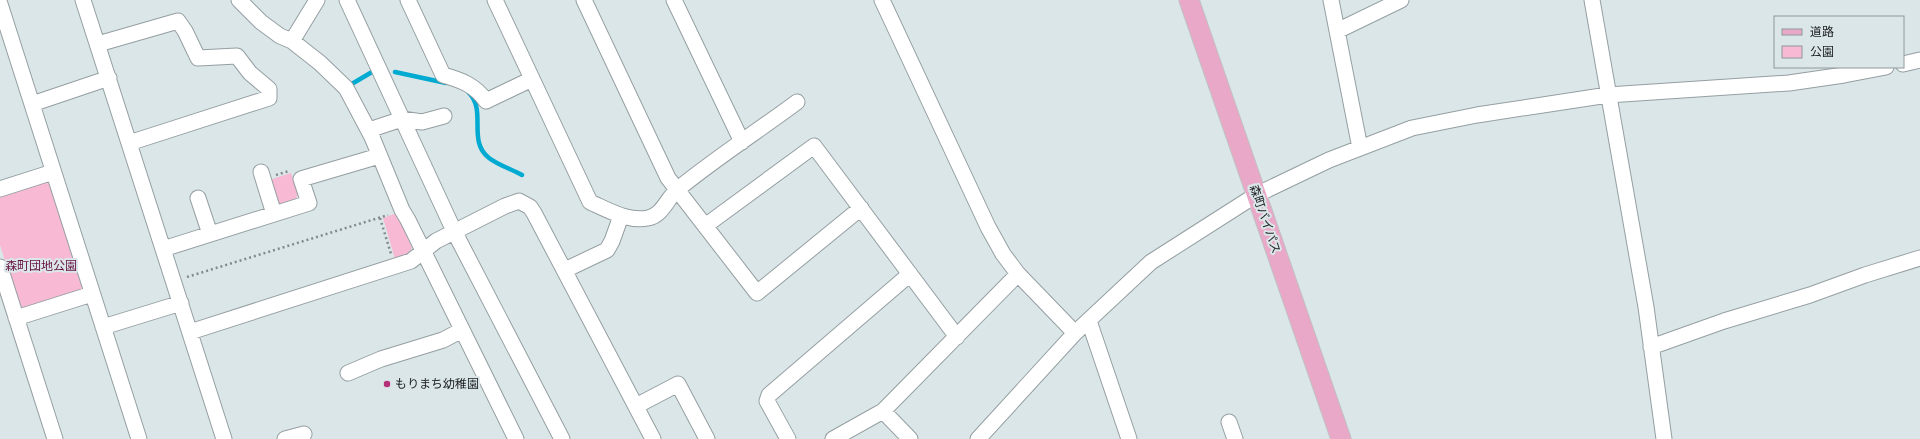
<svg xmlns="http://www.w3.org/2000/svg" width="1920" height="439" font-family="Quicksand,'Noto Sans JP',sans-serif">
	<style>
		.green { fill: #f7b9d4 }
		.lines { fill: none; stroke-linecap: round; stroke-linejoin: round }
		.stream { stroke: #00aad1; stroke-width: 4.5 }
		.minor-casing { stroke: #959fa2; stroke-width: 17 }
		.major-casing { stroke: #c1c1c2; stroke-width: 21 }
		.path { stroke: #838a8d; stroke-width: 2.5; stroke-dasharray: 2 3; stroke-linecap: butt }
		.minor { stroke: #fff; stroke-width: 15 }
		.major { stroke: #eaa8c8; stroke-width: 19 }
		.poi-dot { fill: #b43179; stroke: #dbe6e9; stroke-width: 1.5 }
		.labels { text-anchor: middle; stroke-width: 4; stroke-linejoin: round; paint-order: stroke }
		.street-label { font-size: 12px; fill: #202325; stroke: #dbe6e9 }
		.park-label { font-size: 12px; fill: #651141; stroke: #dbe6e9 }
		.poi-label { font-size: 12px; fill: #202325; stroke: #dbe6e9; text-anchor: start }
	</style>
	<rect width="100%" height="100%" fill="#dbe6e9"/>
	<path class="green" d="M291,173L298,194L295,200L281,205L276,201L269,180Z
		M43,181L50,185L82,288L78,294L26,310L19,306L0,245V194Z
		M397,213L412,248L406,255L395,259L383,218Z"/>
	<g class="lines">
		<path class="stream" d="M395,72L446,83
			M350,85L372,72
			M469,93C487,111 467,141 489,158C498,165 511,169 522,175"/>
		<defs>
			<path id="minor" d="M83,0L224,439
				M239,0L261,22L280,36L292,41L320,63L346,88L372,137L402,210L408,220L516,439
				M347,0L454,231L562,439
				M408,0L443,75C461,80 475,85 486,101L532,79
				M495,0L590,202C608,210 628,222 648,218C663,215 667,198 678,189C716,158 758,131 797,102
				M584,0L668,178L757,293L861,208
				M674,0L742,142
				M882,0L988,227L1003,254L1018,274L1075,333
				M1331,0L1360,148
				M1592,0L1646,307L1664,439
				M0,4L139,439
				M1337,31L1401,0
				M292,41L317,0
				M98,44L178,21L185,31L198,58L237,56L250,73L269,89V98L129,143
				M1903,64L1920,60
				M32,104L109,78
				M369,130L402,119L422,122L444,116
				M261,172L274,214
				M0,189L53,172
				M198,198L210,234
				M705,226L814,146L957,337
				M163,249L309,203L301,179L379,156
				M0,267L55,439
				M565,270L607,250L612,241L621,216
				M16,318L92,294
				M1089,321L1129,439
				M103,327L181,303
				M190,332L411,261L436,241L505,206L519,201L530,207L534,213L653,439
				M1651,347L1724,321L1810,295L1865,275L1920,258
				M348,373L381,359L443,340L462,330
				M636,406L678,384L707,439
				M883,411L910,439
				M1229,422L1235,439
				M285,439L304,434
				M788,439L767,401L769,395L910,274
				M833,439L883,411L1018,274
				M978,439L1075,333L1151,262L1256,195L1329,160L1412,128L1477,115L1608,95L1789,83L1844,75L1886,67"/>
			<path id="major" d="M1189,0L1341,439"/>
		</defs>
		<use href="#minor" class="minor-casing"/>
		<use href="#major" class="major-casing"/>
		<path class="path" d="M276,175L289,171
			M380,218L391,254
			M187,277L388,215"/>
		<use href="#minor" class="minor"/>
		<use href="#major" class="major"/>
	</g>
	<circle class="poi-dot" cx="387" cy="384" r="4"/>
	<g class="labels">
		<g class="street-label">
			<text transform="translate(1265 219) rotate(71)" y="4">森町バイパス</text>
		</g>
		<g class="park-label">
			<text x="41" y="270">森町団地公園</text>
		</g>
		<g class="poi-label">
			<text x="395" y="388">もりまち幼稚園</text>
		</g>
	</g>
	<rect x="1774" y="16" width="130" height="52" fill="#dbe6e9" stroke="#90989b"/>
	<rect x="1782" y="29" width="20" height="6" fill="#eaa8c8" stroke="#90989b"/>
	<text x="1810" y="36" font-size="12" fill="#202325">道路</text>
	<rect x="1782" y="46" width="20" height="12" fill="#f7b9d4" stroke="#90989b"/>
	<text x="1810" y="56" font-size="12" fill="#202325">公園</text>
</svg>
